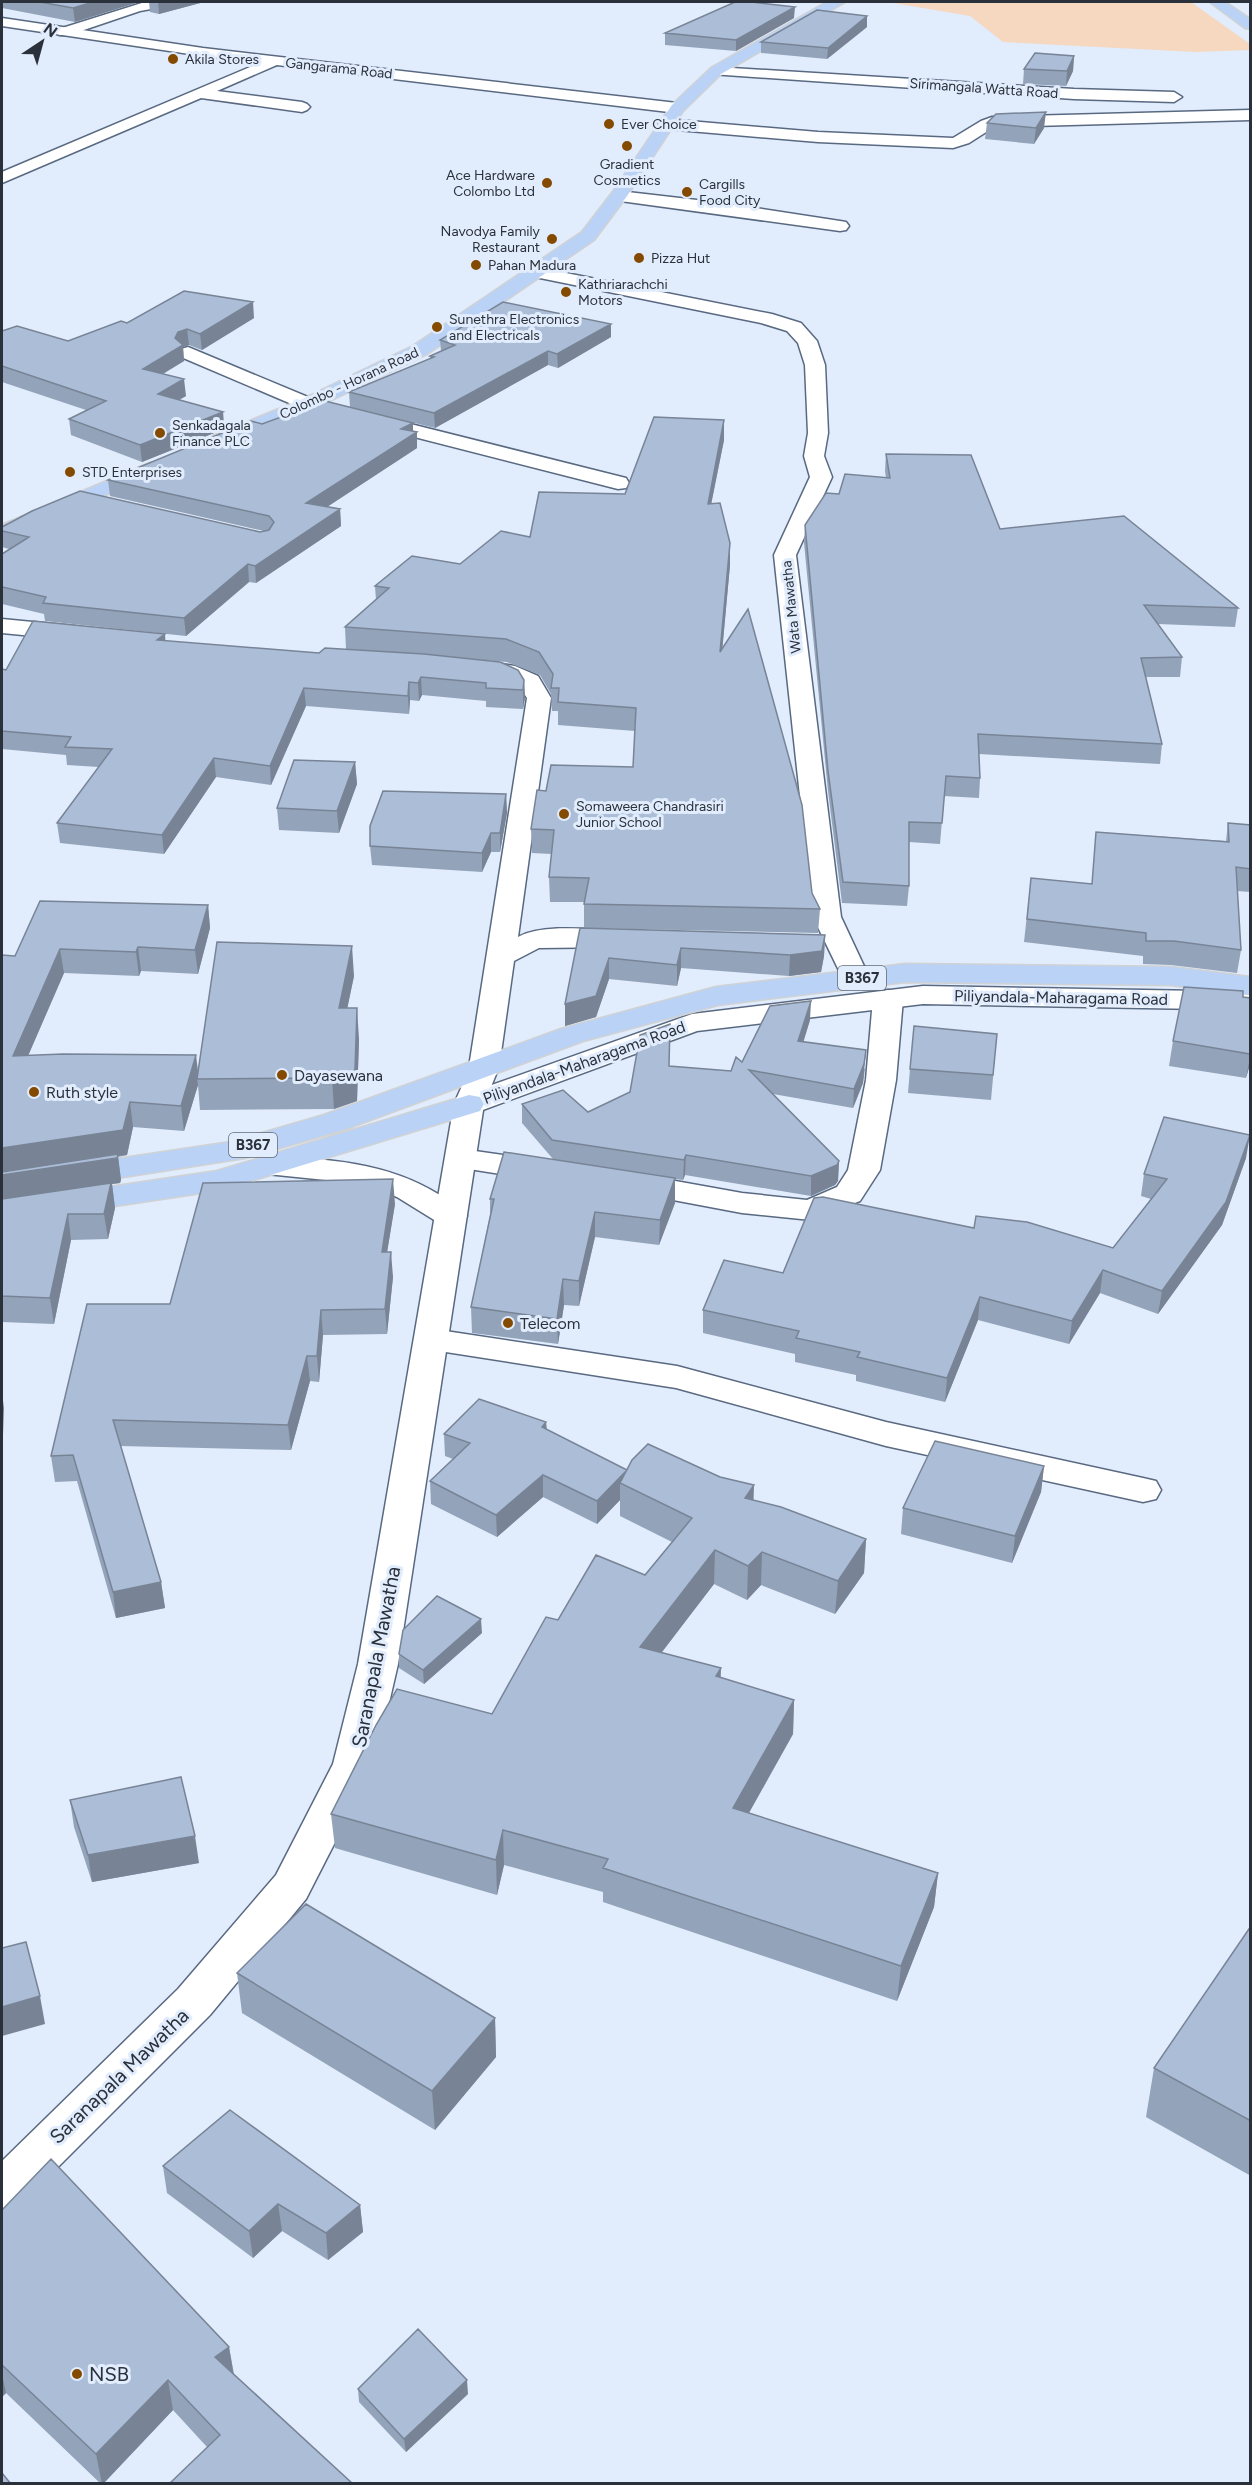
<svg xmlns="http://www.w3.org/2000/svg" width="1252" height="2485" font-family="Figtree,sans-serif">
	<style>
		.green { fill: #f5d8bf }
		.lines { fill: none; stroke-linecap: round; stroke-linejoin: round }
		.minor-casing { stroke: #596981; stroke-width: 3 }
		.tertiary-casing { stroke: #596981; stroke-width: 3 }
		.secondary-casing { stroke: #596981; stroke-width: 3 }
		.primary-casing { stroke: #d0d2d4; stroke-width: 3 }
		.minor { fill: #fff; fill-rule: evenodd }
		.tertiary { fill: #fff; fill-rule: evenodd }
		.secondary { fill: #fff; fill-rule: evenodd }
		.primary { fill: #b9d2f6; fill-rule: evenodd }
		.wall { fill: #93a3b9 }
		.shaded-wall { fill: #788496 }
		.building { fill: #abbdd7; stroke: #788496; stroke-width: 1.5 }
		.poi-dot { fill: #844a00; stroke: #e1ecfd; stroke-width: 2 }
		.labels { text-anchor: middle; stroke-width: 6; stroke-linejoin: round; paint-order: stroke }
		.far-poi-label { font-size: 14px; fill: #2a313b; stroke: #e1ecfd; text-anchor: start }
		.far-street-label { font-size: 14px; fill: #2a313b; stroke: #e1ecfd }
		.shield { fill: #e1ecfd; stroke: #616975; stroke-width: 1.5 }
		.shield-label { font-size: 15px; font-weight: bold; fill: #2a313b }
		.street-label { font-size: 16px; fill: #2a313b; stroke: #e1ecfd }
		.poi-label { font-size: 16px; fill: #2a313b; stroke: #e1ecfd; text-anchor: start }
		.near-street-label { font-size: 20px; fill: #2a313b; stroke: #e1ecfd }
		.near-poi-label { font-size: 20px; fill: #2a313b; stroke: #e1ecfd; text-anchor: start }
	</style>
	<rect width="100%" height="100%" fill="#e1ecfd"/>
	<path class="green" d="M887,2H1191L1250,44V50L1195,52L1003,42L970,16Z"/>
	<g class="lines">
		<defs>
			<path id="minor" d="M145,2H175L173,5L140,11L69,35H59L57,32L59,29Z
				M274,57L281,61L279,64L217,91L302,102L307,104L310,107L307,110L302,112L201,98L2,183V172Z
				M716,67L1074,89L1174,92L1182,97L1174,102L1074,99L711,74L709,71Z
				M1250,110V120L994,127L969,143L953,148L818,142L666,129L658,124L666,119L818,132L953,138L981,121L992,117Z
				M619,191L723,203L840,221L846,222L849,226L846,230L840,231L613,200L611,196Z
				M188,347L315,400L626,478L629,483L626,488L618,489L301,408L181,357L178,353L181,349Z
				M2,619L74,626L82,628L86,633L82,638L74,640L2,633Z
				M478,661L515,666L538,676L551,698L518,937C544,923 591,930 621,931L631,933L635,939L631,945L621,947L539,948L514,961L499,1067L495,1073L484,1076L473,1073L469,1067L527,698C513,674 494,679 469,673L466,668L469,663Z
				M888,990L898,993L903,999L896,1080L880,1170L860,1201L811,1220L742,1213L620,1190L615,1183L620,1176L631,1173L742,1193L807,1200L837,1187L848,1170L866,1080L873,999L878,993Z
				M461,1149L545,1161L556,1164L561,1171L556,1178L545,1181L450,1166L445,1159L450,1152Z
				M432,1329L677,1366L886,1422L1143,1478L1156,1481L1161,1490L1156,1499L1143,1502L886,1446L676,1388L420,1348L415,1340L420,1332Z"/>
			<path id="tertiary" d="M2,18L203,48L677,103L685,108L677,113L203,56L2,26Z
				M536,267L772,314L801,323L817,341L825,365L828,433L824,456L832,477L796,555L841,917L870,979L866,985L856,988L846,985L813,917L774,555L810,477L804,456L808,433L805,365L798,343L787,331L761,323L530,276L527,272L530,268Z
				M484,1058L495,1061L499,1067L484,1104L398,1664L375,1764L306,1899L210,2015L19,2206L2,2212V2161L178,1989L276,1875L333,1764L358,1664L454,1104L473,1061Z"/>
			<path id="secondary" d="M923,986L1201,991L1250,995V1013L1201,1009L923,1004L697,1031L480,1111L469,1113L458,1111L454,1104L458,1097L692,1014Z
				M268,1156C328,1159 386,1162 438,1194C449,1200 460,1206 467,1216L463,1223L451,1226L439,1223L397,1197L365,1184L257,1173L252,1166L257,1159Z"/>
			<path id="primary" d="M827,2H845L721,74L683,111L627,196L594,240L427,354L315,408L227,444L220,446L213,444L210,440L213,436L301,400L413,346L582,232L612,193L672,105L711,68Z
				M1210,2H1225L1250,19V29L1245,28Z
				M150,463L157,465L161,469L157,473L2,539V525Z
				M905,964L1171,967L1250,977V995L1171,985L905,982L718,1005L583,1041L346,1129L245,1158L2,1196V1176L231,1142L324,1115L561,1029L716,987Z
				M469,1095L480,1097L484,1104L480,1111L221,1190L2,1223V1203L217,1171Z"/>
		</defs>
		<use href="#minor" class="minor-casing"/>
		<use href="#tertiary" class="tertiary-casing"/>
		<use href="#secondary" class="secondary-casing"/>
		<use href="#primary" class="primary-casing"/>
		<use href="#minor" class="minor"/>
		<use href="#tertiary" class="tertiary"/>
		<use href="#secondary" class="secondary"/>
		<use href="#primary" class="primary"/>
	</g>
	<path class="wall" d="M2,2H139L75,22L2,8Z
		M149,2H204L159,14L150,12Z
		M794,18L736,51L665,45V33Z
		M867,27L827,59L761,53V42Z
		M1074,56L1073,71L1066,86L1023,84L1024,69Z
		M987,123L1044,128L1034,144L985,139Z
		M254,318L202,350L189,345L183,347L184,361L163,374L186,396L179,400L223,412L224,429L142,462L71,435L69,419L86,410L2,382V331L68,341L127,323Z
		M611,337L558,368L548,365L435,428L350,407L349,392L430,359V356L441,351L440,340Z
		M724,420V440L711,504L730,565L722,650L812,893L820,909L818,933L584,928V902H550L549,877L552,854L532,853L531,829L546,791L633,767L635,731L558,725V711H552L551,694L540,675L507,662L470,659L524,680L525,698L523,709L486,707V701L422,695L419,701L410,700L409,714L306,706L271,785L216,777L164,854L60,843L57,823L99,767L67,765L66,755L2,749V669L6,670L165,634V641L319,653L370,651L346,649L345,627L376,600L375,586L460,564L530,537L625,494Z
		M413,423V431L417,432V448L327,507L340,509L341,526L256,583L249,582L186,636L45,621L44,614L2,604V554L9,549L2,547V527L260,532L264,531L110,496L108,480L262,424Z
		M886,454L1000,529L1238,608L1235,627L1158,624L1182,657L1180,677H1146L1162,744L1160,764L979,754L980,778L979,798L944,796L940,844L909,842V886L907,906L842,903L828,791L804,543L805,525L839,494L886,478L885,471Z
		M355,762L357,784L339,833L279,830L277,808Z
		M506,794L507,813L500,852H491L482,872L372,865L370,846Z
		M1228,823L1251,825V892L1237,891L1241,950L1237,973L1171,965L1143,964V956L1024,942L1031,878L1092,884L1096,832L1226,841Z
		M208,905L210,928L198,974L141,971L139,976L64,973L28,1056L198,1071L354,976L347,1008L359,1039L357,1101L334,1109L200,1110L198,1085L184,1131L133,1127L127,1155L118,1157L121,1180L120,1183L112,1184L115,1208L108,1239L71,1240L54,1324L2,1322V955L15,956Z
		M580,928L825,935L824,956L821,972L789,976L681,968L677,986L609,979L596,1017L565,1026V1004Z
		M1251,998V1061L1246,1078L1169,1066L1173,1041Z
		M810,1020L803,1041L865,1069L863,1083L853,1108L773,1094L839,1161L838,1181L835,1185L811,1196L685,1175L683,1180L675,1179V1203L659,1245L595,1237L579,1306L564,1305L558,1344L472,1333L471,1307L490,1215V1199L553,1159L522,1123V1104L588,1112L630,1092L669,1066L731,1071L742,1062Z
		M997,1034L991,1100L908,1093L910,1069Z
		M1246,1158L1222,1225L1158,1314L1100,1293L1069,1344L978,1320L945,1402L856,1381V1375L795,1362V1354L703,1333V1310L783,1273L974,1228L1113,1248L1151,1199L1141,1196L1144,1174Z
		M395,1204L387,1252L393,1277L387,1334L323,1335L319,1382L310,1381L291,1450L120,1446L161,1582L165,1608L116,1618L77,1481L55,1482L51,1456L170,1304Z
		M546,1422L547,1430L627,1470L754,1500L866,1539L864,1573L835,1614L761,1585L747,1600L714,1584L661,1652L721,1678L794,1700L793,1734L749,1813L938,1873L934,1907L897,2001L603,1902V1892L504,1865L497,1895L335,1848L331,1814L492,1714L558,1620L645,1575L672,1542L620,1516V1500L597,1524L543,1497L497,1537L431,1504L430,1481L453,1459L445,1456L444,1434Z
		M1044,1466L1041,1492L1012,1563L901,1534L903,1508Z
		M482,1633L424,1684L399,1668V1654Z
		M70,1800L199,1863L92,1882L74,1827Z
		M1251,1926V2176L1146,2117L1154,2068Z
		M237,1973L495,2018L496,2057L435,2130L242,2013Z
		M163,2166L360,2205L363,2232L328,2260L282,2231L253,2258L167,2193Z
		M2,2210L229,2347L234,2374L353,2484L207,2447L173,2410L103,2484H101L6,2393L2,2397Z
		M358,2389L468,2394L406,2452L359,2402Z"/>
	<path class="shaded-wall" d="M93,2H139L75,22L73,8Z
		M158,2H204L159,14Z
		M795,7L794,18L736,51V40Z
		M867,16V27L827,59L828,48Z
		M1074,56L1073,71L1066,86L1067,71Z
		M1046,112L1044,128L1034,144L1036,128Z
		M253,302L254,318L202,350L200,334Z
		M611,324V337L558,368L557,354Z
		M187,329L189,345L183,347L184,361L144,385L143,369L175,338L178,332Z
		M548,351V365L435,428L434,413Z
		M184,379L186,396L160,410L158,394Z
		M223,412L224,429L142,462L140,445Z
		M724,420V440L707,525L708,504Z
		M413,423V434L417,432V448L307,520L306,503L401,429Z
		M340,509L341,526L256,583L255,566Z
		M730,543V565L720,675V652Z
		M248,564L249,582L186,636L184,618Z
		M165,634L166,652L157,640Z
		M421,677L422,695L419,701L418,683Z
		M524,680L525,698L523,709V690Z
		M409,682L410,700L409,714L408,696Z
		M304,688L306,706L271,785L270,766Z
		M214,758L216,777L164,854L162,835Z
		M355,762L357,784L339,833L337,811Z
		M506,794L507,813L500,852V833Z
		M491,833V852L482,872V853Z
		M208,905L210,928L198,974L195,950Z
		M825,935L824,956L821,972L789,976L790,955Z
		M352,946L354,976L341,1039L339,1008Z
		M138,947L141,971L139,976L136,952Z
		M681,948V968L677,986V965Z
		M60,949L64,973L17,1081L13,1056Z
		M609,958V979L596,1017L565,1026V1004Z
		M811,1001L810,1020L798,1060V1041Z
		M357,1008L359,1039L357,1101L334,1109L332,1078Z
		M866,1050L863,1083L853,1108L854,1089Z
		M1251,1052V1061L1246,1078Z
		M196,1055L199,1079H197L198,1085L184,1131L181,1106Z
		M130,1102L133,1127L127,1155L118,1156L121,1180L120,1183L112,1184L115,1208L108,1239L104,1214L2,1201V1148Z
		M1250,1135L1246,1158L1222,1225L1158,1314L1162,1291Z
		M686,1155L685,1175L683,1180L684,1160Z
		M839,1161L838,1181L835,1185L811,1196V1176Z
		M675,1178V1203L659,1245L660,1220Z
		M393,1179L395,1204L383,1277L382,1252Z
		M595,1212V1237L579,1306V1281Z
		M68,1214L71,1240L54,1324L50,1298Z
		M391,1252L393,1277L387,1334L385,1309Z
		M1103,1270L1100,1293L1069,1344L1072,1321Z
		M563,1279L564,1305L558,1344L557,1319Z
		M980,1297L978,1320L945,1402L947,1378Z
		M321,1310L323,1335L319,1382L317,1356Z
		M307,1356L310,1381L291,1450L288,1425Z
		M2,1393L4,1408L2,1462Z
		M546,1422L547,1444L542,1427Z
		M1044,1466L1041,1492L1012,1563L1015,1536Z
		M627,1470L620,1483V1500L597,1524V1501Z
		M543,1475V1497L497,1537L496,1515Z
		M754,1485L753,1519L745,1498Z
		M866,1539L864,1573L835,1614L838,1581Z
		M715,1550L714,1584L640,1681V1647Z
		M762,1552L761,1585L747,1600L748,1566Z
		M161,1582L165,1608L116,1618L113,1592Z
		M481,1619L482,1633L424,1684L423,1670Z
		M721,1668L720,1702L716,1676Z
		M794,1700L793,1734L732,1843L733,1808Z
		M503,1830L504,1865L497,1895L496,1860Z
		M195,1836L199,1863L92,1882L88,1855Z
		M938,1873L934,1907L897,2001L901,1966Z
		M40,1996L45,2024L2,2036V2007Z
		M495,2018L496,2057L435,2130L432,2091Z
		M278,2204L282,2231L253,2258L249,2231Z
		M360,2205L363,2232L328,2260L326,2233Z
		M229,2347L234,2377L215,2357Z
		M2,2374L6,2393L2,2397Z
		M168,2380L173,2410L103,2484H102L96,2454Z
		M467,2380L468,2394L406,2452L404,2439Z"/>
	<path class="building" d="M40,2H93L73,8Z
		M735,2H752L795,7L736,40L665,33Z
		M817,10L867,16L828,48L761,42Z
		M1035,53L1074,56L1067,71L1024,69Z
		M1046,112L1036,128L987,123L996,114Z
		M184,291L253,302L200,334L187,329L178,332L175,338L183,345L143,369L184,379L158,394L223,412L140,445L69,419L106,401L2,366V331L17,326L68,341L121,321L127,323Z
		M503,302L611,324L557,354L548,351L434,413L349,392L434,357L430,356L455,345L440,340Z
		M325,401L413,423L401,429L417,432L306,503L340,509L255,566L248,564L184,618L43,603L46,597L2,587V554L29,537L2,531V527L32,511L80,491L260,532L269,530L274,522L269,516L108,480L251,421L262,424Z
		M654,417L724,420L708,504L720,503L730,543L720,652L748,609L802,805L812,893L820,909L584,904L589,878L549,877L554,830L531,829L537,790L546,791L551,765L633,767L636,708L558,702L559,688H551L553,674L539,652L506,639L345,627L389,588L375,586L412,556L460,564L501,531L530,537L539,492L625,494Z
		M886,454L971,455L1000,529L1124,516L1238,608L1144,605L1182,657L1141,658L1162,744L978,734L980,778L946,776L942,823L909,822V886L843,882L828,771L805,525L826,493L839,494L845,474L890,478Z
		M33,621L165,634L157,640L319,653L325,648L424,654L500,662L518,670L524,680L523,690L486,688V683L421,677L418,683L409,682L408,696L304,688L270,766L214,758L162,835L57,823L112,749L65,747L71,737L2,731V669L6,670Z
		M294,760L355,762L337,811L277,808Z
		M383,791L506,794L500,833H491L482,853L370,846V826Z
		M1228,823L1251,825V869L1236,867L1241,950L1174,941H1146V933L1027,919L1031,878L1092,884L1096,832L1229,842Z
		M40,901L208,905L195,950L138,947L136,952L60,949L13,1056L63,1054L196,1055L181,1106L130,1102L123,1130L2,1148V955L15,956Z
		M580,928L825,935L822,951L790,955L681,948L677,965L609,958L596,996L565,1004Z
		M217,942L352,946L339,1008H357L355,1070L332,1078L197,1079Z
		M1184,987L1243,991V997L1251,998L1250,1054L1173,1041Z
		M811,1001L798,1041L866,1050L864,1064L854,1089L749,1070L839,1161L837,1165L811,1176L686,1155L684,1160L552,1140L522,1104L563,1090L588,1112L630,1092L640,1035L670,1024L669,1066L731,1071L736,1057L742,1062L770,1006Z
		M914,1026L997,1034L993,1075L910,1069Z
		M1164,1117L1250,1135L1226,1202L1162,1291L1103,1270L1072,1321L980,1297L947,1378L857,1357L860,1352L796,1338L799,1331L703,1310L724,1260L783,1273L814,1198L823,1197L974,1228L976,1216L1027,1222L1113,1248L1167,1179L1144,1174Z
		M504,1152L675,1178L660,1220L595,1212L579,1281L563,1279L557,1319L471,1307L494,1199H490Z
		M118,1154L117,1158L2,1175V1172Z
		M393,1179L382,1252H391L385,1309L321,1310L317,1356H307L288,1425L113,1420L161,1582L113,1592L73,1455L51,1456L87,1304H170L203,1183Z
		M111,1183L104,1214H68L50,1298L2,1296V1199Z
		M479,1399L546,1422L542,1427L627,1470L597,1501L543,1475L496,1515L430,1481L470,1443L444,1434Z
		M935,1441L1044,1466L1015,1536L903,1508Z
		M648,1444L720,1477L754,1485L745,1498L781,1507L866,1539L838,1581L762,1552L748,1566L715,1550L640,1647L721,1668L716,1676L794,1700L733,1808L938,1873L901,1966L603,1868L608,1859L503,1830L496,1860L331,1814L376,1725L397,1689L492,1714L546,1617L558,1620L596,1555L645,1575L692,1518L620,1483L632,1460Z
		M437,1596L481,1619L423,1670L399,1654L403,1630Z
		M181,1777L195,1836L88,1855L70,1800Z
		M306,1904L495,2018L432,2091L237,1973Z
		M1251,1926V2121L1154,2068Z
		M26,1942L40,1996L2,2007V1948Z
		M230,2110L360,2205L326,2233L278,2204L249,2231L163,2166Z
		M51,2159L229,2347L215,2357L353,2484H169L220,2435L168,2380L96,2454L2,2365V2210Z
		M418,2329L467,2380L404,2439L358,2389Z
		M2,2473L11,2484H2Z"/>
	<g class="poi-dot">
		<circle cx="173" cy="59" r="6"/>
		<circle cx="609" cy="124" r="6"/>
		<circle cx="627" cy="146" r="6"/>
		<circle cx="547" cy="183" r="6"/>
		<circle cx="687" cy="192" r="6"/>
		<circle cx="552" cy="239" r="6"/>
		<circle cx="639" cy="258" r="6"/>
		<circle cx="476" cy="265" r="6"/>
		<circle cx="566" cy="292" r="6"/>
		<circle cx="437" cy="327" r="6"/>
		<circle cx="160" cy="433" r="6"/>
		<circle cx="70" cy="472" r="6"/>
		<circle cx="564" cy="814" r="6"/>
		<circle cx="282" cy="1075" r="6"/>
		<circle cx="34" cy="1092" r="6"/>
		<circle cx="508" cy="1323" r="6"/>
		<circle cx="77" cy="2374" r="6"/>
	</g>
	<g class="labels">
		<g class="far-poi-label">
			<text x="185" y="64">Akila Stores</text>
			<text x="621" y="129">Ever Choice</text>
			<text x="627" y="169" text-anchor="middle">Gradient<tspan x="627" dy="16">Cosmetics</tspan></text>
			<text x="535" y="180" text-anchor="end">Ace Hardware<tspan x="535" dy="16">Colombo Ltd</tspan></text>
			<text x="699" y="189">Cargills<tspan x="699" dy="16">Food City</tspan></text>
			<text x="540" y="236" text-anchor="end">Navodya Family<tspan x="540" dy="16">Restaurant</tspan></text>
			<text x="651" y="263">Pizza Hut</text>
			<text x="488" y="270">Pahan Madura</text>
			<text x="578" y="289">Kathriarachchi<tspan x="578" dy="16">Motors</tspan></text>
			<text x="449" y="324">Sunethra Electronics<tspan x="449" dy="16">and Electricals</tspan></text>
			<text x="172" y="430">Senkadagala<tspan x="172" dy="16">Finance PLC</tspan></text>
			<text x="82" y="477">STD Enterprises</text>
			<text x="576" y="811">Somaweera Chandrasiri<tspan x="576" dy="16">Junior School</tspan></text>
		</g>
		<g class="far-street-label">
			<text transform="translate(339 68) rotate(6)" y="5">Gangarama Road</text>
			<text transform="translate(984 88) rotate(4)" y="5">Sirimangala Watta Road</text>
			<text transform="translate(349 383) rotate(-25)" y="5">Colombo - Horana Road</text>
			<text transform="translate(791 607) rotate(-96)" y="5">Wata Mawatha</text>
		</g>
		<g class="shield">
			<rect x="838" y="966" width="48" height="24" rx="4.5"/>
			<rect x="229" y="1133" width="48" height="24" rx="4.5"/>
		</g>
		<g class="shield-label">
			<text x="862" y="983">B367</text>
			<text x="253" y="1150">B367</text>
		</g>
		<g class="street-label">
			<text transform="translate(1061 997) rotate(1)" y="6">Piliyandala-Maharagama Road</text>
			<text transform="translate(584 1062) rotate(-20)" y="6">Piliyandala-Maharagama Road</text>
		</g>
		<g class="poi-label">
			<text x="294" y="1081">Dayasewana</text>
			<text x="46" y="1098">Ruth style</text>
			<text x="520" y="1329">Telecom</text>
		</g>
		<g class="near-street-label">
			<text transform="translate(376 1657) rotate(-79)" y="7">Saranapala Mawatha</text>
			<text transform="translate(119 2076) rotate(-44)" y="7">Saranapala Mawatha</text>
		</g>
		<g class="near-poi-label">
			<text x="89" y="2381">NSB</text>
		</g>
	</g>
	<rect width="1252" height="2485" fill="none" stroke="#2a313b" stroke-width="6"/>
	<g transform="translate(42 42) rotate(36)" stroke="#e1ecfd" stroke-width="4.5" paint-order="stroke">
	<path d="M0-4.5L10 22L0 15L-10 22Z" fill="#2a313b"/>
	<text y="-9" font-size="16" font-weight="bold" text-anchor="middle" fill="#2a313b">N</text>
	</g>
</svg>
